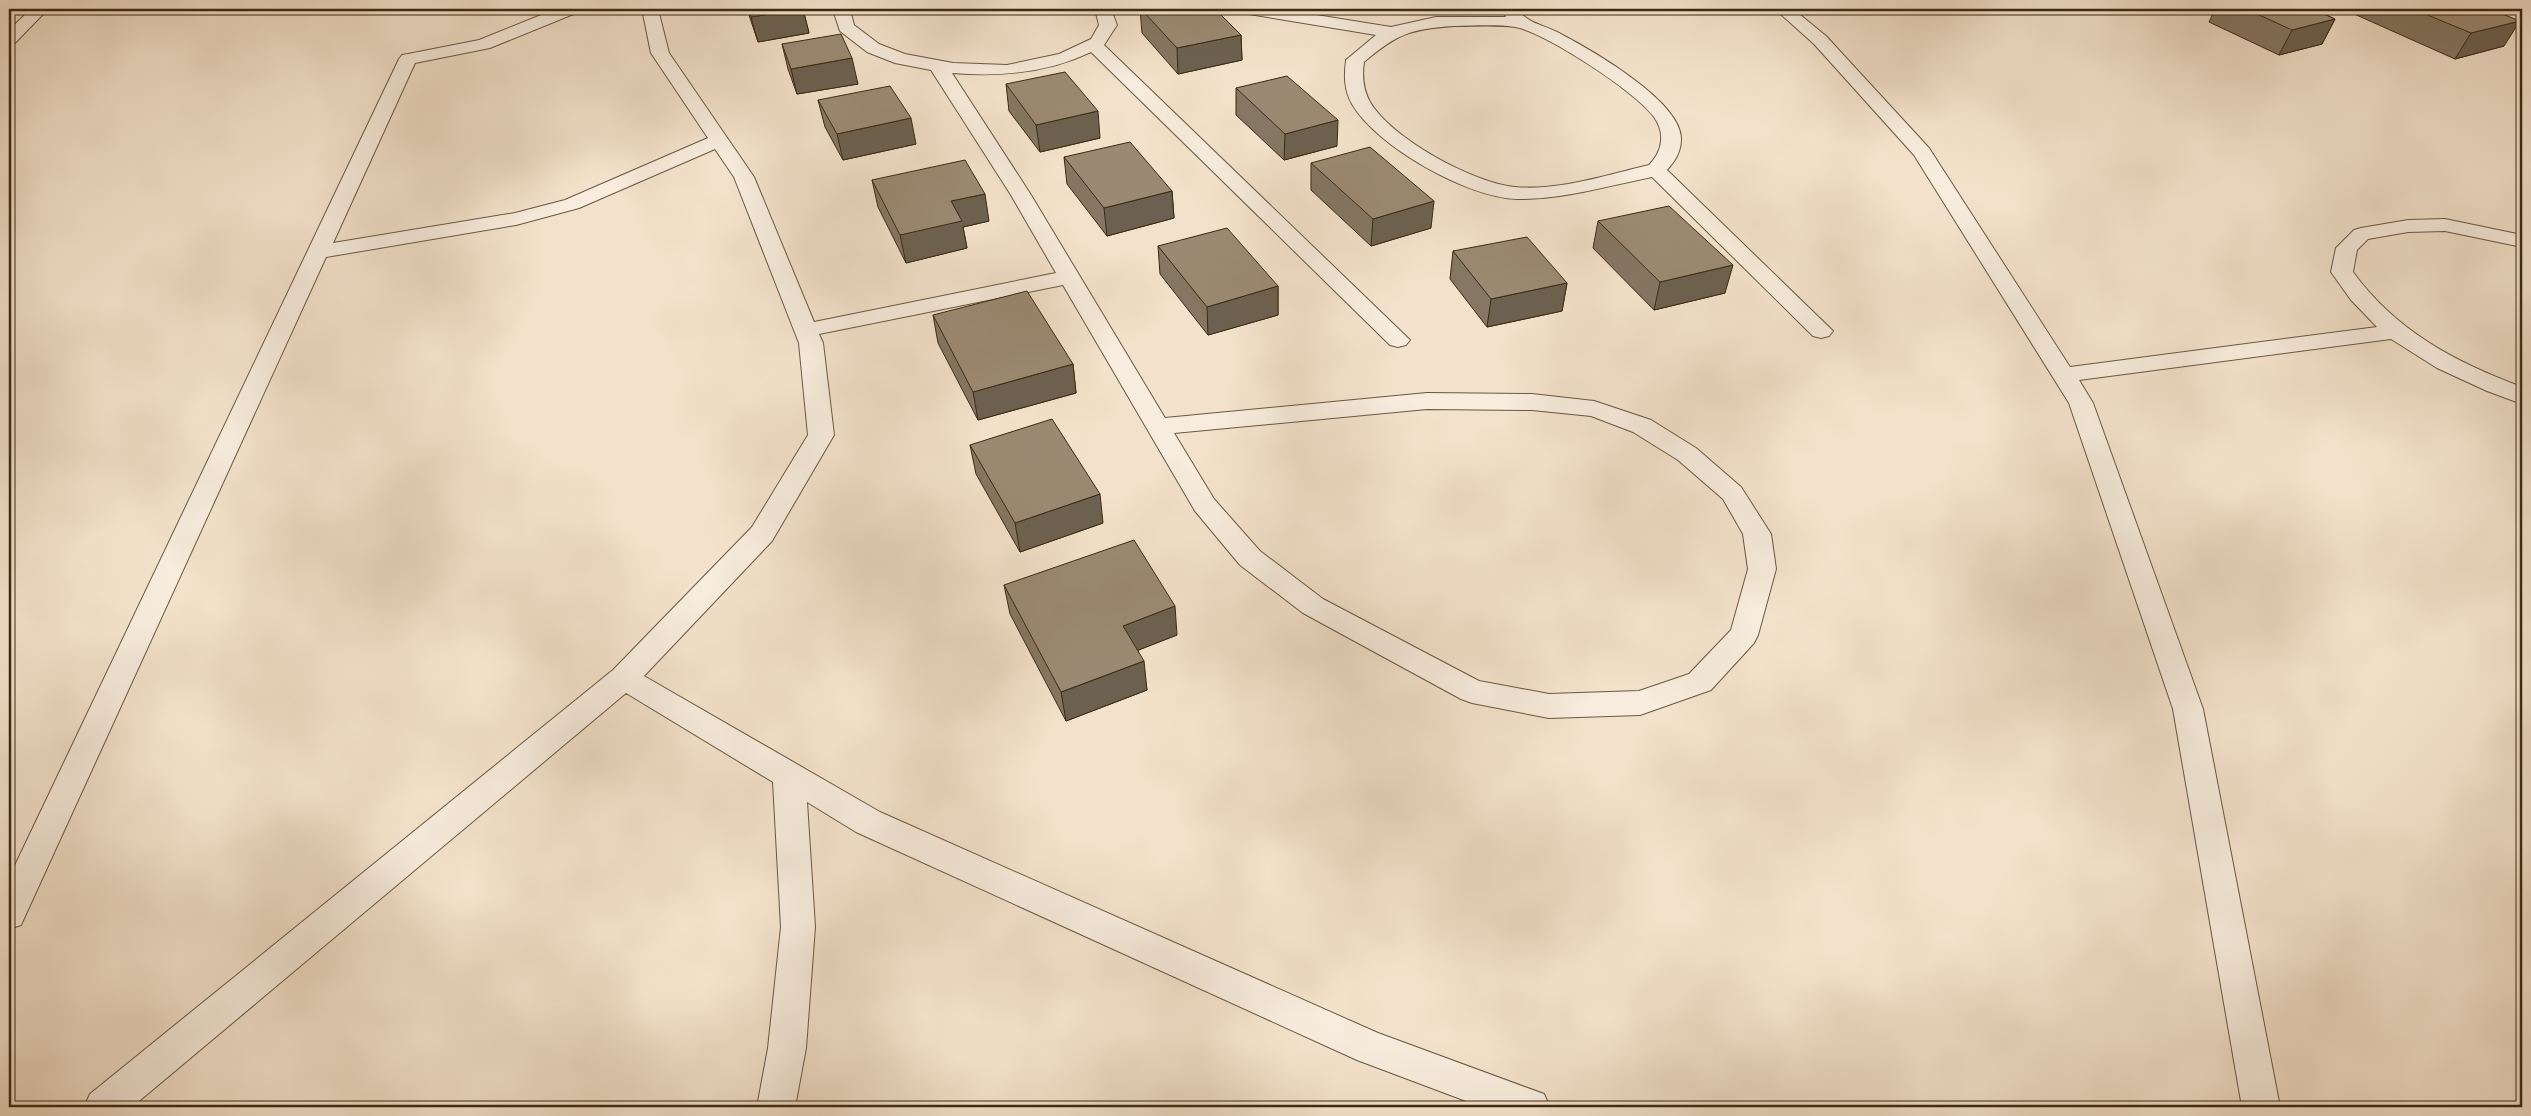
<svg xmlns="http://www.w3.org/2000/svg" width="2531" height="1116" font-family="'Libre Caslon Text',serif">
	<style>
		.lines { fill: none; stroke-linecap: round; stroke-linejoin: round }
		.minor-casing { stroke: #695841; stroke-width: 2 }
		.tertiary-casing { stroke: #695841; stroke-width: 2 }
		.minor { fill: #f7ecdd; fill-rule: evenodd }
		.tertiary { fill: #f7ecdd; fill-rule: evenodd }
		.wall { fill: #857763; stroke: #3b2a13 }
		.shaded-wall { fill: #6c6150; stroke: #3b2a13 }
		.building { fill: #9b8a73; stroke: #3b2a13 }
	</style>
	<rect width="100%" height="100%" fill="#f3e2cb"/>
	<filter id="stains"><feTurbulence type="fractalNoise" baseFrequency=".004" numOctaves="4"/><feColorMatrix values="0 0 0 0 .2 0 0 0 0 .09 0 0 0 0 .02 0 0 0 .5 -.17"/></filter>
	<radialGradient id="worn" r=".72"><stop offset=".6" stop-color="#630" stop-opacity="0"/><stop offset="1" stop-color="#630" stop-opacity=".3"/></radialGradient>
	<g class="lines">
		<defs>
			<path id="minor" d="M556,9H578L576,13L490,48L415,63L333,243L515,213L565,200L708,138L651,53L642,9H658L669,53L754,177L814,322L1056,273L1011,195L931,70L895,63L867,52L840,31L834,13L837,9H853L851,13L854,25L879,44L905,54L953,63L1007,65L1059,54L1091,39L1099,25L1095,9H1111L1117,25L1104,45L1410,340L1406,345L1398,347L1390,345L1091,52C1047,73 1000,77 952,73L1031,195L1165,418L1427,393L1532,394L1594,401L1651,420L1696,448L1741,487L1771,534L1776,569L1758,635L1754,643L1711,690L1640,715L1549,718L1472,703L1461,699L1303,613L1240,565L1195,511L1063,285L819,334L823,343L834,435L772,541L644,676L880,812L1378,1033L1544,1094L1550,1107H1482L1357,1060L856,832L807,802L815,927L806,1048L795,1107H757L768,1048L781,927L773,782L626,693L132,1107H84L90,1094L613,670L752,527L808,435L799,343L734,177L715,149L579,208L516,225L326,257L21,925L9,929V878L399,59L402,55L408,54L479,40ZM1427,409L1532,410L1591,416L1633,432L1678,460L1723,499L1743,534L1748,569L1731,630L1689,674L1639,691L1549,694L1479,681L1323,599L1260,551L1214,499L1174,433Z
				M1241,9H1279L1391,27L1436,17H1506L1502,9H1518C1528,24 1541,24 1557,32C1588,48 1682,101 1681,139C1681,152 1675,161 1667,170L1833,331L1829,336L1821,338L1813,336L1652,177C1607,186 1562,200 1517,199C1468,198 1376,146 1352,104C1344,90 1344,76 1346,60L1376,35L1249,14L1243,13ZM1454,26C1473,26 1495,24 1515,27C1543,31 1638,93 1654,117C1666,134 1662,152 1649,165C1606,175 1559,191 1515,187C1473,183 1391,138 1370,102C1363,89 1362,76 1364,62C1397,34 1410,29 1454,26Z
				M1775,9H1793L1826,36L1929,148L2070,367L2377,327L2351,300L2331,272L2336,248L2354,230L2361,228L2408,220L2445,219L2522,235V247L2445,231L2408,232L2368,239L2357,250L2353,272C2396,331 2455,362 2522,387V404L2487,391L2437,368L2391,339L2079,380L2093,403L2203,709L2280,1107H2242L2173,709L2069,403L1914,155L1814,44Z"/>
			<path id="tertiary" d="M31,9H48L15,43L9,44V30Z"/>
		</defs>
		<use href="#minor" class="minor-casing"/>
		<use href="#tertiary" class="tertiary-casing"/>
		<use href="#minor" class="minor"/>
		<use href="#tertiary" class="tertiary"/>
	</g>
	<path class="wall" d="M747,9H803L809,33L758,42Z
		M1140,9H1215L1241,35L1242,60L1178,74L1142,33Z
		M2215,9H2313L2335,19L2322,44L2279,55L2209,22Z
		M2343,9H2490L2504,46L2455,59Z
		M782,44L858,84L797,94L788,69Z
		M1006,84L1100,138L1040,152L1009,111Z
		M1236,88L1337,146L1284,160L1236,115Z
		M818,100L916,144L843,160L825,127Z
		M1064,157L1172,191L1174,218L1107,236L1067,184Z
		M1311,163L1431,228L1371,246L1311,190Z
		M872,180L989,221L963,227L967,248L906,263L878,207Z
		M1598,221L1725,293L1654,310L1593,248Z
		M1158,246L1278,286V315L1208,335L1160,274Z
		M1453,251L1567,283L1562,311L1487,327L1450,279Z
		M933,315L1073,364L1076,393L978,420L938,343Z
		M970,445L1103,523L1020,552L976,474Z
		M1004,585L1177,635L1138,650L1147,690L1066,721L1010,614Z"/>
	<path class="shaded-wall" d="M803,9L809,33L758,42L751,17Z
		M2335,19L2322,44L2279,55L2292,30Z
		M2520,21L2504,46L2455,59L2471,33Z
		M1241,35L1242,60L1178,74L1177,48Z
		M852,58L858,84L797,94L791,69Z
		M1098,111L1100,138L1040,152L1036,125Z
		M911,118L916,144L843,160L837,134Z
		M1338,120L1337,146L1284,160L1285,134Z
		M1172,191L1174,218L1107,236L1104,208Z
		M985,194L989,221L963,227L967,248L906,263L900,235L951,201Z
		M1434,201L1431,228L1371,246L1373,219Z
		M1733,265L1725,293L1654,310L1660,282Z
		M1567,283L1562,311L1487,327L1491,299Z
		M1278,286V315L1208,335L1207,307Z
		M1073,364L1076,393L978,420L973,392Z
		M1100,494L1103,523L1020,552L1015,523Z
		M1175,606L1177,635L1126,655L1123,626Z
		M1144,661L1147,690L1066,721L1061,692Z"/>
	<path class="building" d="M749,9H801L751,17Z
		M1141,9H1215L1241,35L1177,48Z
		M2246,9H2313L2335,19L2292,30Z
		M2413,9H2490L2520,21L2471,33Z
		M841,34L852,58L791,69L782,44Z
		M1065,72L1098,111L1036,125L1006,84Z
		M1287,76L1338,120L1285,134L1236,88Z
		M890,86L911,118L837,134L818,100Z
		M1130,142L1172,191L1104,208L1064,157Z
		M1370,147L1434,201L1373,219L1311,163Z
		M965,160L985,194L951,201L962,221L900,235L872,180Z
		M1669,206L1733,265L1660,282L1598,221Z
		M1227,228L1278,286L1207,307L1158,246Z
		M1527,237L1567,283L1491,299L1453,251Z
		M1027,291L1073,364L973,392L933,315Z
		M1052,419L1100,494L1015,523L970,445Z
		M1134,540L1175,606L1123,626L1144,661L1061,692L1004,585Z"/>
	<rect width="2531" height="1116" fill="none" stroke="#f3e2cb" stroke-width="30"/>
	<rect x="10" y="10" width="2511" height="1096" fill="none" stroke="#3b2a13" stroke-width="2.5"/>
	<rect x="15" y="15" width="2501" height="1086" fill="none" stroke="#3b2a13"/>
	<rect width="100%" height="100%" filter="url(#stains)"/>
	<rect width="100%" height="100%" fill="url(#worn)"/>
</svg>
